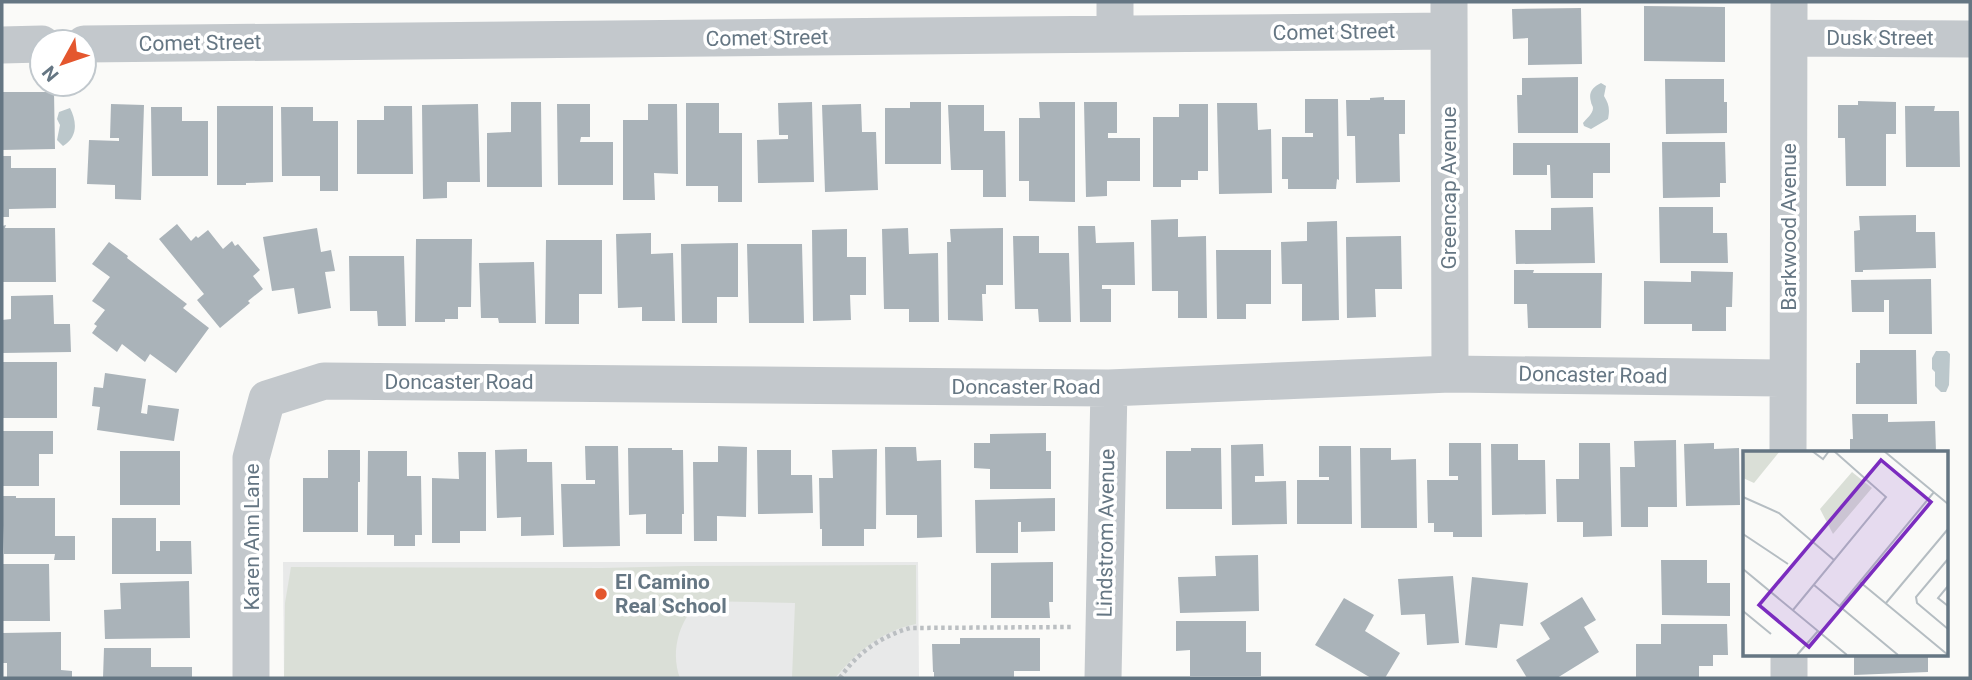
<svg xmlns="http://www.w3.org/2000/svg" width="1972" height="680" font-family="Roboto,sans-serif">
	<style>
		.built { fill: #e8e9e9 }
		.green { fill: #dadfd7 }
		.water { fill: #bbc7cb }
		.building { fill: #aab3b9 }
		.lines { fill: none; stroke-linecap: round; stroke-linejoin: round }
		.path { stroke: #bbbfc2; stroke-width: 4.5; stroke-dasharray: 3.5 3.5; stroke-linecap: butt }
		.minor { stroke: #c3c8cc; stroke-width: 37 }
		.poi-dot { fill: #e4572e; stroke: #fff; stroke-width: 2.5 }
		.labels { text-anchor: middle; stroke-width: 7; stroke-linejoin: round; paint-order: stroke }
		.street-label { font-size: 21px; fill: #657683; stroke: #fff }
		.poi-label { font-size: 21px; font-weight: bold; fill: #657683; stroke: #fff; text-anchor: start }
		.inset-road { fill: none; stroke: #b5bdc2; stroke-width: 2 }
		.view { fill: #7b2cbf; fill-opacity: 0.15; stroke: #7b2cbf; stroke-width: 3.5 }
		.inset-edge { fill: none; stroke: #657683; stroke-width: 3.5 }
	</style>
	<rect width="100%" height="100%" fill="#fafaf8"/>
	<path class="built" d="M283,562H918L919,678H284Z"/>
	<path class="green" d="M916,565V624C881,631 857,652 835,678H792L795,603L701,601C679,618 670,653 680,678H284L285,603L291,567L602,568L688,566Z"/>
	<path class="water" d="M1601,83L1606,86L1604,96C1609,104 1610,109 1608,119L1591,129L1584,126L1583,123C1586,119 1593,114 1593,108C1593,106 1591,104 1591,102C1588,92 1593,87 1601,83Z
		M70,108C77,122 78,137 63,146L57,140L60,125L57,119L59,112Z
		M1936,351H1947L1950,354L1949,385L1946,392H1941L1935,386V372L1932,369V358Z"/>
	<path class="building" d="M1644,6L1725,7V62L1644,61Z
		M1581,8L1582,64L1528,65V38L1513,39L1512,9Z
		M1578,77V133H1518L1517,95H1522V78Z
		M1665,79H1724V102H1727V133L1666,134Z
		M64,84H81V92L64,93Z
		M2,92H54L55,149L2,150Z
		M1384,97V100H1405V134H1399L1400,182L1356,183L1355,136H1347L1346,100H1370V98Z
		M1305,99H1338L1339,180L1337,179L1336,189H1288V179H1282V137H1313V133H1305Z
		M1858,101L1896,102V134H1886V186H1846L1845,138H1838V105H1858Z
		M511,102H541L542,187H487V133L511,132Z
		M812,102L814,182L758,183L757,140L788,139V135H779L778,103Z
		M910,102H941V164H885V108H910Z
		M1039,102H1075V202L1029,201V181H1019V118H1040Z
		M1084,102H1117V133H1108V138H1140V181H1107V196L1086,197Z
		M686,103H719V133H742V202H718V186H686Z
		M1217,103H1257L1258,130L1271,129L1272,193L1219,194Z
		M111,104L144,105L141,200L115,199V185L87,184L89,140L119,141V138H110Z
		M478,104L480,182H447V198L423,199L422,105Z
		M557,104H590V137H581L580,142H613V185H558Z
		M648,104H677L678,174L654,173L655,200H623V120H648Z
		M861,104L862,132H876L878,190L825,192L822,105Z
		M1179,104H1208V171H1198V180H1181V187H1153V117H1179Z
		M948,105H984V131H1005L1006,197H983V170H951Z
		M217,106H273V182L246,183V185H217Z
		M384,106H412L413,174H357V120H384Z
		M1905,106H1935L1934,111H1959L1960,167H1906Z
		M151,107H182V121H208V176H152Z
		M281,107H313V121H338V191H320V176H282Z
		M1662,142H1725L1726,183H1720V197L1663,198Z
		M1513,143H1610V173H1593V198H1551L1550,165H1547V175H1513Z
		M2,156H11V168H56V208L9,209V217H2Z
		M1593,207L1595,263L1516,264L1515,230H1551V208Z
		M1659,207H1713V233H1727L1728,263H1660Z
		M1916,215V232H1935L1936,268L1863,270V272H1855L1854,231L1860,230L1859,216Z
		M1178,219V237L1206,236L1207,318H1178V291H1152L1151,220Z
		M1337,221L1339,320L1302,321V284H1282L1281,242L1307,241V222Z
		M177,224L191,241L196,236L198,238L208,230L223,249L232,241L235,246L238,244L260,270L253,276L263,289L248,301L250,303L220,328L197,300L204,294L159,239Z
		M6,225L5,228H55L56,282H2V226Z
		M1078,226H1095L1096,243L1134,242L1135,285H1102V289H1111V322H1080Z
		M317,228L321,252L331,250L335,271L325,272L331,308L298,314L294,288L272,291L263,237Z
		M908,228L909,254L938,253L939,322H909V309H884L882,229Z
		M1003,228V285H986V294H982L983,321L948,320L947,242H951L950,229Z
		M847,229V257H866V295H850L851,320L813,321L812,230Z
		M651,233V254L673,253L675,321H642V307L618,308L616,234Z
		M1013,236H1039V253H1069L1071,322H1039L1038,309H1015Z
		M1401,236L1402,289H1375L1376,317L1347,318L1346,237Z
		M416,239H472L471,307H458V319H445V322H415Z
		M546,240H602V294H579V324H545Z
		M109,242L128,256L127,258L187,304L183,308L209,328L176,373L150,354L145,362L122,344L117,352L92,333L97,326L94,324L105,310L92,301L110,277L92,264Z
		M738,243V297H717V323H682L681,244Z
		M747,244H802L804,323H749Z
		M1216,250H1271V304H1246V319H1217Z
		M349,256H404L406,326H378L377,311H350Z
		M534,262L536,323H499L498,318H481L479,263Z
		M1514,270H1534L1533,273H1602L1601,328H1528L1527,304H1514Z
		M1691,271L1733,272L1732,307H1726V331H1692V324H1644V281L1691,282Z
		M1931,279L1932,334H1889V300H1884V312H1852L1851,280Z
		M53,295L54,324H70L71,352L2,353V320L11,319V296Z
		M1860,350H1916L1917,404H1856V363H1860Z
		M2,362H57V418H3Z
		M105,373L146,379L141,413L147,414L148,405L179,409L174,441L97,430L100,407L92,406L94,387L103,388Z
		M1852,414H1888V422L1935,421L1936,452H1850V439H1853Z
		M2,431H53V454H39V486H2Z
		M1046,433V451H1051V489H990V469L974,468V443H990V434Z
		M1676,440L1677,507H1648V527H1621L1620,467H1635L1634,441Z
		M1449,443H1481L1482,537H1453V532H1434V523H1428L1427,480H1458V476H1449Z
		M1579,443H1610L1612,536L1583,537V522H1557L1556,479H1579Z
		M1714,443V449L1739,448L1740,505L1686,506L1684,444Z
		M1263,444L1264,476H1255V482L1286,481L1287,524L1232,525L1231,445Z
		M1491,444H1518V460H1545L1546,514L1492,515Z
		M585,446H618L620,546L563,547L561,484H595V480H586Z
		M718,446L747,447L746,517L717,516V541H694L693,462H718Z
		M1319,446H1351L1352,524H1297V480H1329V477H1319Z
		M885,447H916L917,461L941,460L942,537L917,538V515H886Z
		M628,448H672V450H683L684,514H682V534H646V514L629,515Z
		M1191,448H1221L1222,509H1166V451H1191Z
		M1360,448H1391V460L1416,459L1417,528H1361Z
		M527,449V462H552L554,535L521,536V517L497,518L495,450Z
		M877,449L876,529H864V546H822V529H820L819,478H833L832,450Z
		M328,450H360V482H358V532H303V478H328Z
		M757,450H791V475H812L813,513L758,514Z
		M120,451H180V505H120Z
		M368,451H407V476H421L422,535H415V546H394V535H367Z
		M458,452H486V531H460V543H432V478L459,479Z
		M2,496H16V498H55V536H75V560H54L55,554H4Z
		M1055,498V531L1021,532V522H1018V553H976L975,500Z
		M112,518H156V551H160V541H191L192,574H112Z
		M1258,555L1259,611L1180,613L1178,577L1216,576L1215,556Z
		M1661,560H1707V583H1730V616L1662,615Z
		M1053,562V602H1049L1050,618H991V563Z
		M2,564H49L50,621H2Z
		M1453,576L1459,643L1427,645L1425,614L1401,615L1398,579Z
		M1472,577L1528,583L1523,626L1500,624L1497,648L1465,645Z
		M189,581L190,638L105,639L104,610L121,609L120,583Z
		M1582,597L1596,620L1584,627L1599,652L1557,678H1527L1516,660L1550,639L1540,623Z
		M1344,598L1374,615L1365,631L1400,653L1385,678H1371L1315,645Z
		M1176,621H1246V652H1261V676H1190V650L1176,651Z
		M1661,624H1727L1728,655H1713V666H1699V678H1636V644H1661Z
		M61,632V670L72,671V678H7V663H2V633Z
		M960,638H1040V671H1014V678H934V672H933L932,644H960Z
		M104,648H151V667H192V678H103Z
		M1854,654H1928V672L1854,675Z"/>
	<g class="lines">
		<path class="path" d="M840,678C856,654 881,636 910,628L1072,627"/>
		<path class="minor" d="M1115,2V34
			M1449,2L1450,374
			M1790,38L1970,39
			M84,44L1449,31
			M2,45L42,44
			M1788,452L1789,2
			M1789,654V678
			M251,678V458L267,399L324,381L1109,388L1450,374L1788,378
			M1103,678L1109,388"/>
	</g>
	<circle class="poi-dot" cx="601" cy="594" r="7"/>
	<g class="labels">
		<g class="street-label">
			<text transform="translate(1334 32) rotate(-1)" y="7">Comet Street</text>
			<text transform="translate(767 38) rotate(-1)" y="7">Comet Street</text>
			<text x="1880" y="45">Dusk Street</text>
			<text transform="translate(200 43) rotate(-1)" y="7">Comet Street</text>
			<text transform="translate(1449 188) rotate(-90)" y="7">Greencap Avenue</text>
			<text transform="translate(1789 227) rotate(-90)" y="7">Barkwood Avenue</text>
			<text transform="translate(1593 375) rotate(1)" y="7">Doncaster Road</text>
			<text x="459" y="389">Doncaster Road</text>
			<text x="1026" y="394">Doncaster Road</text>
			<text transform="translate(1106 533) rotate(-89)" y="7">Lindstrom Avenue</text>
			<text transform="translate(252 537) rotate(-90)" y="7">Karen Ann Lane</text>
		</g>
		<g class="poi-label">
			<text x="615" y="589">El Camino<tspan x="615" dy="24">Real School</tspan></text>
		</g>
	</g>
	<g transform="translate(1743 451)">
		<rect width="205" height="205" fill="#fafaf8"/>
		<path d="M2,0H37L11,32L0,27ZM109,21L129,37L90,83L77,58Z" fill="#dadfd7"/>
		<path class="inset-road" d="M69,0L80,8L86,0M141,0L205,53M0,46L36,62L91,109M0,83L45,113M205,108L173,146L174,152L205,178M0,118L104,204M117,131L205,204M71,134L155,204M205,135L195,147L205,155M143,152L205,78M96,156L191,41M50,159L143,46L91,0M0,160L28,183M54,204L75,180"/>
		<path class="view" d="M138,9L188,51L66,196L16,154Z"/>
		<rect width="205" height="205" class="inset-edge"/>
	</g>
	<rect width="1972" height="680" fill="none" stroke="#657683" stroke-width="7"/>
	<g transform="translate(63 63) rotate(230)"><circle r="33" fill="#ffffff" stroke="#c1c8cd" stroke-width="2"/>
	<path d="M0-5L12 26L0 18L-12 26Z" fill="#e4572e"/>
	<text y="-10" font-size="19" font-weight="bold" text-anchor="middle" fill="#657683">N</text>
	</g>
</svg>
